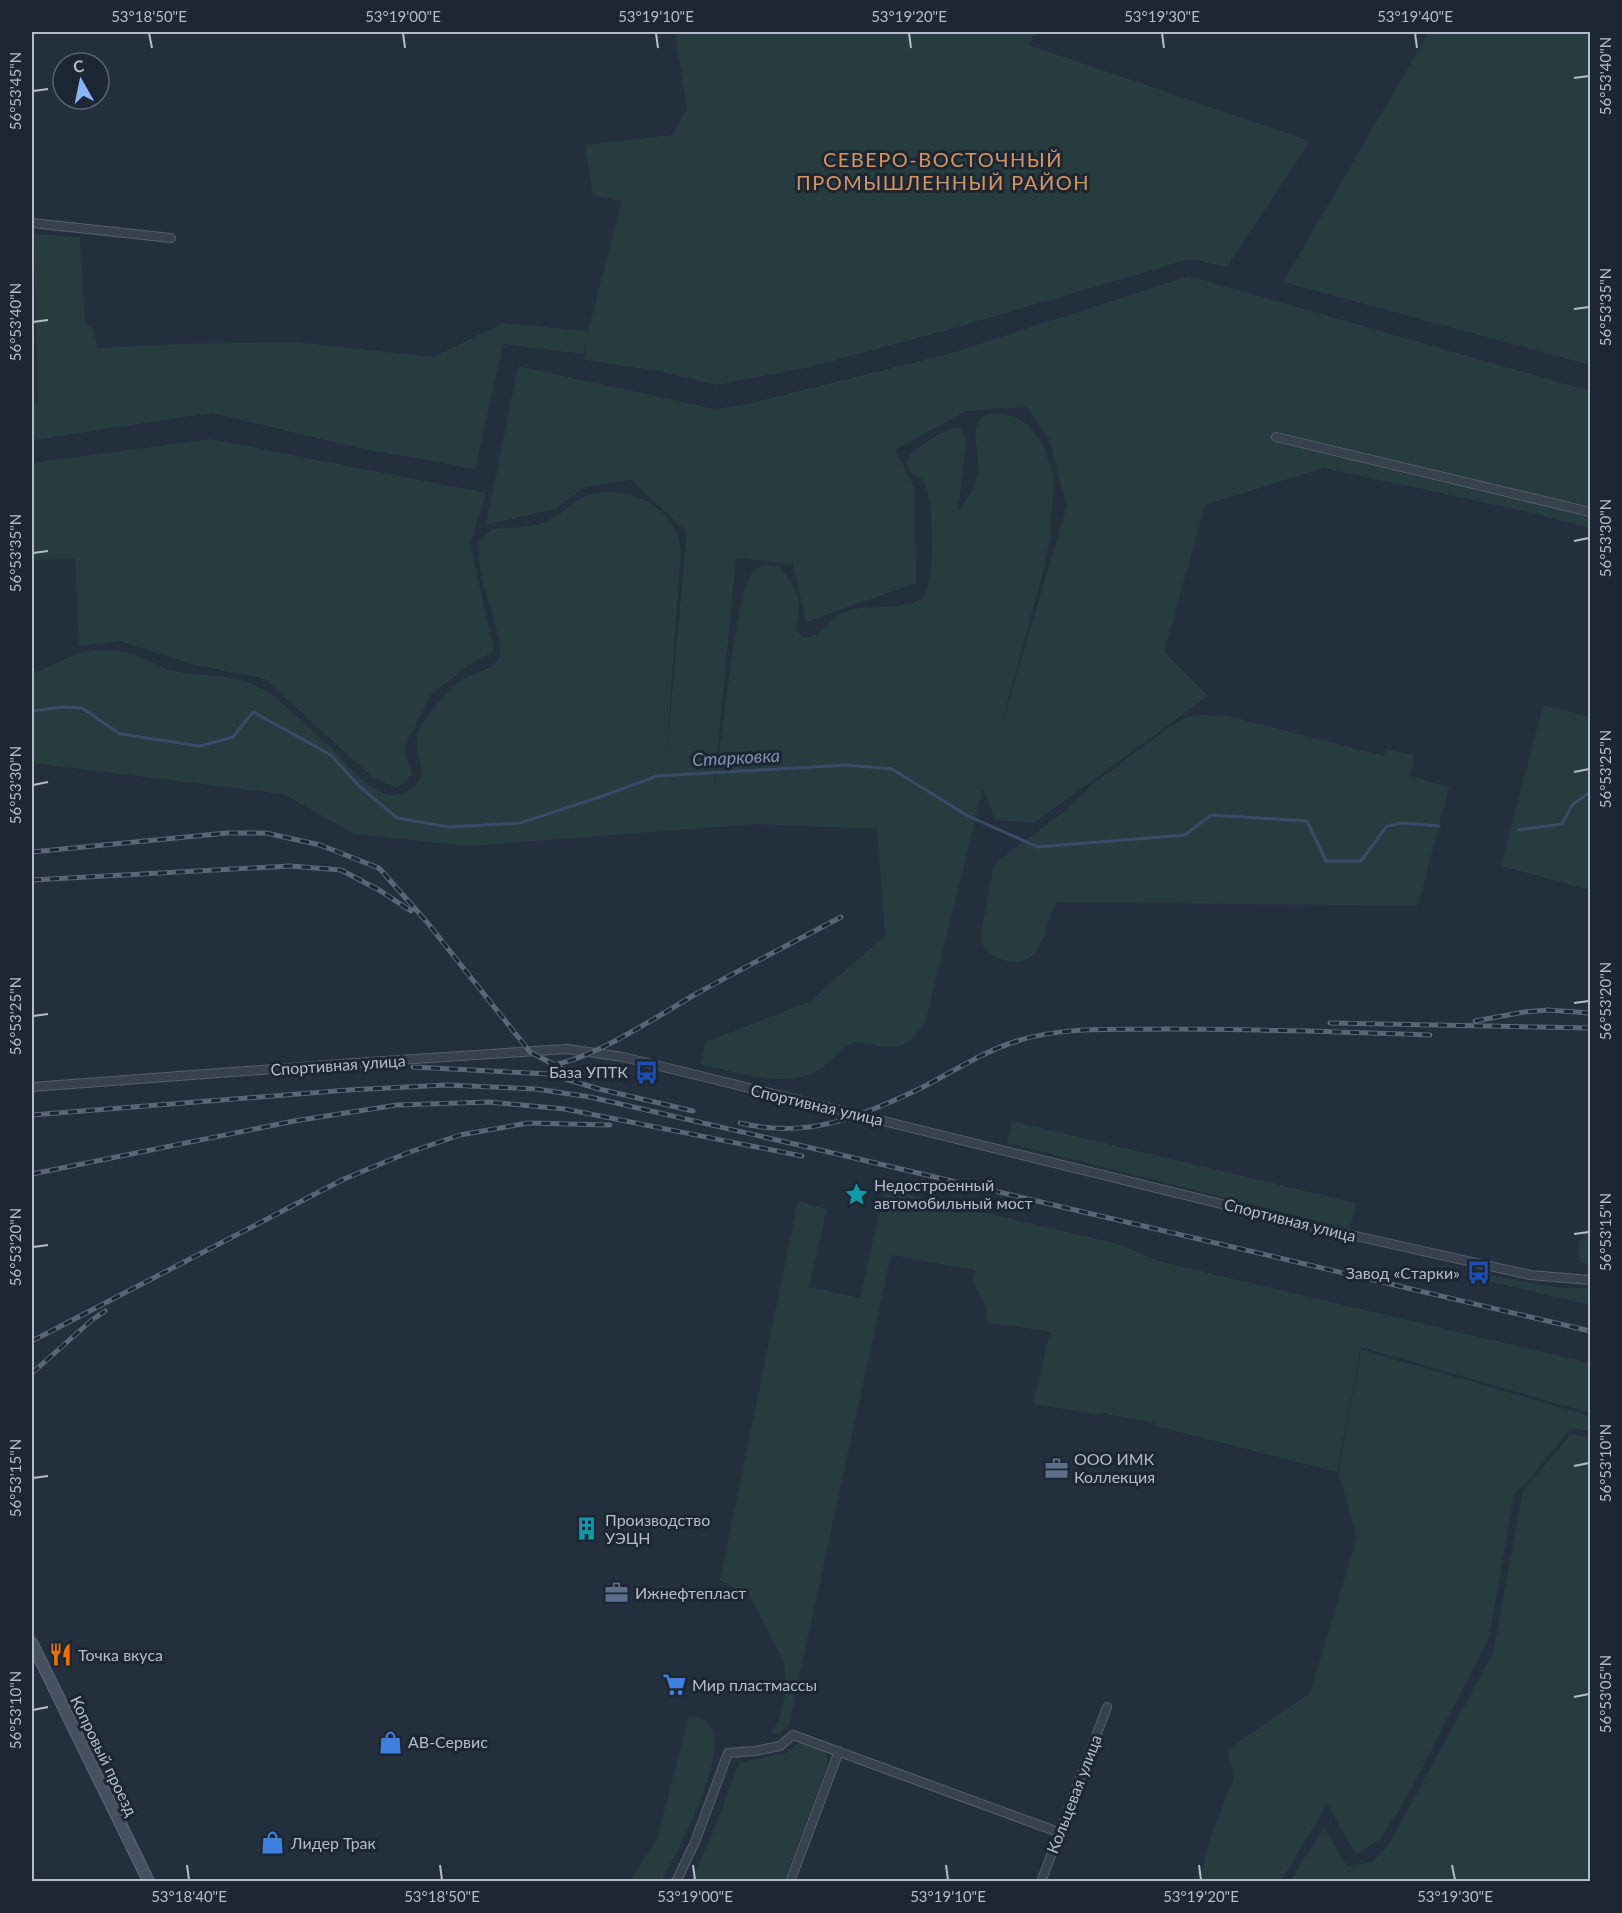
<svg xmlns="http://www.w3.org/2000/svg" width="1622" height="1913" font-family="Lato,sans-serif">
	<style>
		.green { fill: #263c3f; fill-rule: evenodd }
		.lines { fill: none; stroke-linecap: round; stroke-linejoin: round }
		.stream { stroke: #394c67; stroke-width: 3 }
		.street-casing { stroke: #565f6c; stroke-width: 10 }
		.secondary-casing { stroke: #565f6c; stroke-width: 13 }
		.street { stroke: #38414e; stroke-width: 8 }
		.secondary { stroke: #465061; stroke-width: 10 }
		.rail-casing { stroke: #5a6575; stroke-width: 5 }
		.rail { stroke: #1d2633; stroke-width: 3; stroke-dasharray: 9; stroke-linecap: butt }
		.ticks { fill: none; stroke: #b4bcc9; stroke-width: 2 }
		.labels { text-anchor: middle; stroke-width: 6; stroke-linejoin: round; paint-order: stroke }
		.street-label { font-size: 16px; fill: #b4bcc9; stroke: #1d2633 }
		.poi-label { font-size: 16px; fill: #b4bcc9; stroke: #1d2633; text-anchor: start }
		.water-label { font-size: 18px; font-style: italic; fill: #7c92b1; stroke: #1d2633 }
		.quarter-label { font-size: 20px; letter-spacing: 1.5px; fill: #d59563; stroke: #1d2633 }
		.neatline { fill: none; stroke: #b4bcc9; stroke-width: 2 }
		.ticks-label { font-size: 15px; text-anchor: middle; fill: #b4bcc9 }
	</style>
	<rect width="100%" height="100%" fill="#242f3e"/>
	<path class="green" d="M675,32H1035L1029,45L1310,141L1227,267L1190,259L944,331L806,368L716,385L659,371L584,360L586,342L583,354L503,344L475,469L354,447L212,413L32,440V403L38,402L34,234L80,237L85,323L94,329L97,348L179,344L296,342L433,357L504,323L588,331L622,201L593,196L585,145L672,135L687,109Z
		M1429,32H1590V365L1283,282Z
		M1189,276L1590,391V528L1524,511L1324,468L1205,505L1164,652L1208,696L1034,823L995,820L983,788L926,1019C914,1043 903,1050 875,1045C868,1043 860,1041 853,1043C839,1047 830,1065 817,1071C782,1089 736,1072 700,1064L706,1042L811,1001L885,935L877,829L758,824L469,846L354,834L283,794L32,763V674C54,665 75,651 100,650C113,650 127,651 140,657C151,661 162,668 173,671C206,677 242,673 270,694C290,709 309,727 328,745C346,762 365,790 391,795C398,796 407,792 413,788C429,776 416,758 417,742C417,730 426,718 433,709C443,696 454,683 469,676C478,672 496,668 499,657C503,643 493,619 489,604C483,585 477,562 479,542L492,529C509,527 525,529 542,523C558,518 567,506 581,498C611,483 654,496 672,524C677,531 679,541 681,550L666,760L687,532L631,480L585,487L555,509L486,525L518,366L715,409L751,403L948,354ZM1027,407L1049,439L1067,506L998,737L1040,584L1050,539L1054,476L1043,444L1026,423L1015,417L997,414H990L980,419L975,430L979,471L972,491L958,512L966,442L963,432L959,428C945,427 916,448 907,459V468C914,475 923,477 926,487C933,505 937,588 921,599C901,612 866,603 844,612C827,618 822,640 802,637L796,629C797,621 799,613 799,605C798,591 788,578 780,566L766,565L759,568L752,573L748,580L743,594L733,646L713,799L736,558L793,564L806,622L916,583L915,489L895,450L966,411Z
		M211,439L486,493L470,544L494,651L470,664L431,695L404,748L412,775L397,788L372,777L265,679L191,664L120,641L79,646L75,559L32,560V463Z
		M1543,705L1590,717V890L1501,866Z
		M1196,715L1228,716L1384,756L1386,749L1414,755L1410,776L1449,787L1418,906L1056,902C1044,924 1045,960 1017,962C1010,962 1004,961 998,958C986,953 981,947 981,933L993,868L999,860L1065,811L1088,788L1169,727L1185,718Z
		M1012,1121L1356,1203L1350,1229L1007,1143Z
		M885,1189L1118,1244L1162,1262L1590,1363V1413L1361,1347L1337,1472L1155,1426L1156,1423L1102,1413L1098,1415L1033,1404L1050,1332L1015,1326L987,1324L986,1306L973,1282L975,1270L891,1255L789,1724L782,1732L771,1734L780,1717L786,1691L784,1662L750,1596L720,1580L798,1201L827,1209L809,1287L860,1298Z
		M1590,1224V1266L1581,1262C1574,1247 1582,1237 1590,1224Z
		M1492,1275C1521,1280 1562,1292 1590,1287V1305L1488,1281Z
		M1361,1350L1590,1416V1431L1571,1428L1529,1480L1514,1494L1489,1638L1406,1799L1380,1839L1356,1855L1327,1804L1281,1881H1199L1210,1839L1234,1776L1227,1750L1310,1693L1357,1537L1338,1472Z
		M1571,1434L1590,1437V1881H1290L1324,1828L1347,1866L1372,1862L1388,1846L1493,1653L1523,1491Z
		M689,1716C699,1717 708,1719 712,1729C726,1760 678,1853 661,1881H630L657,1839Z
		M799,1742L822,1750L828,1757L827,1766L784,1881L690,1882L715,1828L737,1767L741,1762L787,1753Z"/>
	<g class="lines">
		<path class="stream" d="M32,711L62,707L82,708L120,734L200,746L233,737L253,712L331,755L359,786L397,818L449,827L520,823L600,797L657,776L847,765L892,769L968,816L1038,847L1185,835L1211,815L1307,821L1326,861H1361L1387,826L1402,823L1439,826
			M1518,830L1562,824L1572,805L1590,792"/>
		<defs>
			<path id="street" d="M32,223L171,238
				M1276,437L1590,512
				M32,1087L354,1063L567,1049L623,1057L1311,1226L1530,1275L1590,1280
				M676,1882L695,1842L728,1753L755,1751L780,1746L793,1735L1058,1832
				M790,1882L839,1751
				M1041,1882L1107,1707"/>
			<path id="secondary" d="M32,1643L149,1882"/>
		</defs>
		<use href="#street" class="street-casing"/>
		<use href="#secondary" class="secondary-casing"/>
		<use href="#street" class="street"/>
		<use href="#secondary" class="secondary"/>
		<defs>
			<path id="rail" d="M32,852L227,833H266L320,845L379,868L426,921L530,1052L574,1075
				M32,880L290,866L341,870L379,890L411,911
				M1475,1021L1524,1012L1548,1010L1590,1013
				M1330,1023L1590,1028
				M550,1065C590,1061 658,1016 694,995C743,968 792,943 841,917
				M413,1067L549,1074L599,1089L693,1111
				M32,1115L348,1090L446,1085L536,1089L590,1097L803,1146L1590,1331
				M740,1123C807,1139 858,1118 919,1089C951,1073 982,1052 1017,1041C1065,1026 1116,1030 1166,1029C1254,1029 1342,1032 1430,1035
				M32,1174L294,1121L397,1105L489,1102L565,1109L802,1156
				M32,1341L344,1179L407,1153L460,1135L528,1123L610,1125
				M32,1373L92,1320L105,1311"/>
		</defs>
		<use href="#rail" class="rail-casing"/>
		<use href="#rail" class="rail"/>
	</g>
	<path class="ticks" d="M149,33L152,48M403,33L405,48M656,33L658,48M909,33L911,48M1162,33L1164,48M1415,33L1417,48M1574,78L1589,76M33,91L48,89M1574,309L1589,307M33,322L48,320M1574,541L1589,538M33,553L48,551M1574,772L1589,769M33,785L48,782M1574,1003L1589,1001M33,1016L48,1014M1574,1234L1589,1232M33,1247L48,1245M1574,1466L1589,1463M33,1478L48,1476M1574,1697L1589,1694M33,1710L48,1707M187,1865L189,1880M440,1865L442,1880M693,1865L695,1880M946,1865L948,1880M1199,1865L1201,1880M1452,1865L1455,1880"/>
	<defs>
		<symbol id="bus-bare" viewBox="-9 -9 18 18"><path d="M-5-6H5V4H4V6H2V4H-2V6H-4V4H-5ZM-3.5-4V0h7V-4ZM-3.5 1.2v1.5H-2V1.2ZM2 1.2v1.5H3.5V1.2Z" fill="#1a4fb4" stroke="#1d2633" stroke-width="2.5" paint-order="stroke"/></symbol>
		<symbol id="sight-bare" viewBox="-9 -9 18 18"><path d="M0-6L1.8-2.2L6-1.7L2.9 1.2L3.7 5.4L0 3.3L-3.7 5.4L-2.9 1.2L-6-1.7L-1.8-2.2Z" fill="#0f9aa8" stroke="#1d2633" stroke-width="2.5" paint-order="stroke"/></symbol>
		<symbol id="office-bare" viewBox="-9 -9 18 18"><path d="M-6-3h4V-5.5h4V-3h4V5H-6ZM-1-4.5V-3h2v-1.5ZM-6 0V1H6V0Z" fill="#5c6f8a" stroke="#1d2633" stroke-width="2.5" paint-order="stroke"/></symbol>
		<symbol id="building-bare" viewBox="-9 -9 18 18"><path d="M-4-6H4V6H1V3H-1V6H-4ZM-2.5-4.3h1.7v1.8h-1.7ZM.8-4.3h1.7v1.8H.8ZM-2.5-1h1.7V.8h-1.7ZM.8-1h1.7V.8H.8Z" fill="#0f9aa8" stroke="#1d2633" stroke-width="2.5" paint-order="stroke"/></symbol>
		<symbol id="restaurant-bare" viewBox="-9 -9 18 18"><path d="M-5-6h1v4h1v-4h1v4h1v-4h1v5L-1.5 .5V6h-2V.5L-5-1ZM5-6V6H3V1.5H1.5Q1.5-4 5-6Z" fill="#e8710a" stroke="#1d2633" stroke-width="2.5" paint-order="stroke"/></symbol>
		<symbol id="supermarket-bare" viewBox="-9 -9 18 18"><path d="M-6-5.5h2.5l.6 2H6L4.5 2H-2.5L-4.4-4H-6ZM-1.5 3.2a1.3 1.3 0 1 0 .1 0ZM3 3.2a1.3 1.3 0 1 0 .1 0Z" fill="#3f7fe0" stroke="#1d2633" stroke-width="2.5" paint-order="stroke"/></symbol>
		<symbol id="shop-bare" viewBox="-9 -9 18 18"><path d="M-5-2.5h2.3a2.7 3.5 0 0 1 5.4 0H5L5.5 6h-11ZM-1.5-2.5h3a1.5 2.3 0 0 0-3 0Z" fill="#3f7fe0" stroke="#1d2633" stroke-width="2.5" paint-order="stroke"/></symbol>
	</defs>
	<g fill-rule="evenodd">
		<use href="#bus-bare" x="630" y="1056" width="33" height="33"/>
		<use href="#sight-bare" x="840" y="1178" width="33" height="33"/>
		<use href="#bus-bare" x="1462" y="1256" width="33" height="33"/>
		<use href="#office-bare" x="1040" y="1452" width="33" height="33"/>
		<use href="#building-bare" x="570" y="1512" width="33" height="33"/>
		<use href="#office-bare" x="600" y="1576" width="33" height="33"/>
		<use href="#restaurant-bare" x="44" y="1638" width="33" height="33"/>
		<use href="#supermarket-bare" x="658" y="1668" width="33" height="33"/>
		<use href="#shop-bare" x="374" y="1726" width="33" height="33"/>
		<use href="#shop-bare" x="256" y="1826" width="33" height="33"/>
	</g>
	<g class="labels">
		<g class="street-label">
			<text transform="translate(338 1065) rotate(-4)" y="6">Спортивная улица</text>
			<text transform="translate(817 1105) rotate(13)" y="6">Спортивная улица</text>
			<text transform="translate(1290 1220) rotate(14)" y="6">Спортивная улица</text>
			<text transform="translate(104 1756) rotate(64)" y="6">Копровый проезд</text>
			<text transform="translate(1074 1794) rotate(-69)" y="6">Кольцевая улица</text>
		</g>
		<g class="poi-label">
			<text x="628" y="1078" text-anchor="end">База УПТК</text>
			<text x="874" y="1191">Недостроенный<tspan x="874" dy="18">автомобильный мост</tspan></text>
			<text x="1460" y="1279" text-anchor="end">Завод «Старки»</text>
			<text x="1074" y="1465">ООО ИМК<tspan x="1074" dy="18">Коллекция</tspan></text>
			<text x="605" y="1526">Производство<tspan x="605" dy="18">УЭЦН</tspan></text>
			<text x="635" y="1599">Ижнефтепласт</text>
			<text x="78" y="1661">Точка вкуса</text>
			<text x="692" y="1691">Мир пластмассы</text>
			<text x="408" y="1748">АВ-Сервис</text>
			<text x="291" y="1849">Лидер Трак</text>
		</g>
		<g class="water-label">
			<text transform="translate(736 758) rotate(-3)" y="6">Старковка</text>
		</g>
		<g class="quarter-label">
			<text x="943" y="167">СЕВЕРО-ВОСТОЧНЫЙ<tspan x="943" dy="23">ПРОМЫШЛЕННЫЙ РАЙОН</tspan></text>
		</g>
	</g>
	<rect width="1622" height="1913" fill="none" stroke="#1d2633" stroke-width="66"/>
	<g transform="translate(81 81) rotate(351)"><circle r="28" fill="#1d2633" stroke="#59626f" stroke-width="1.5"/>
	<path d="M0-4.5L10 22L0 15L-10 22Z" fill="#8ab4f8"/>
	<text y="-9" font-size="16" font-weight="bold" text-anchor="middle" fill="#b4bcc9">С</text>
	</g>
	<rect x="33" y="33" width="1556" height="1847" class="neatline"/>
	<g class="ticks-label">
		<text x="149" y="22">53°18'50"E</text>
		<text x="403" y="22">53°19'00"E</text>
		<text x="656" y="22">53°19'10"E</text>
		<text x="909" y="22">53°19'20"E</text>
		<text x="1162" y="22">53°19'30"E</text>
		<text x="1415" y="22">53°19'40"E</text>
		<text transform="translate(1606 76) rotate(-90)" y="5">56°53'40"N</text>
		<text transform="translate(16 91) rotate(-90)" y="5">56°53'45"N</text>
		<text transform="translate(1606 307) rotate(-90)" y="5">56°53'35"N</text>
		<text transform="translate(16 322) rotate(-90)" y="5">56°53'40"N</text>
		<text transform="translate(1606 538) rotate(-90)" y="5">56°53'30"N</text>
		<text transform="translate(16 553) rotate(-90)" y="5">56°53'35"N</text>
		<text transform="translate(1606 769) rotate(-90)" y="5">56°53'25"N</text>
		<text transform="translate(16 785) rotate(-90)" y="5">56°53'30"N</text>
		<text transform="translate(1606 1001) rotate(-90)" y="5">56°53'20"N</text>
		<text transform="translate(16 1016) rotate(-90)" y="5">56°53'25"N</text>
		<text transform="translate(1606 1232) rotate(-90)" y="5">56°53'15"N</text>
		<text transform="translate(16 1247) rotate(-90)" y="5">56°53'20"N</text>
		<text transform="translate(1606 1463) rotate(-90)" y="5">56°53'10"N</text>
		<text transform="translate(16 1478) rotate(-90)" y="5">56°53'15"N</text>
		<text transform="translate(1606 1694) rotate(-90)" y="5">56°53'05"N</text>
		<text transform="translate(16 1710) rotate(-90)" y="5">56°53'10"N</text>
		<text x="189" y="1902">53°18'40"E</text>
		<text x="442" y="1902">53°18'50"E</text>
		<text x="695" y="1902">53°19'00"E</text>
		<text x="948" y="1902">53°19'10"E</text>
		<text x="1201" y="1902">53°19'20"E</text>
		<text x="1455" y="1902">53°19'30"E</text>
	</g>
</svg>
